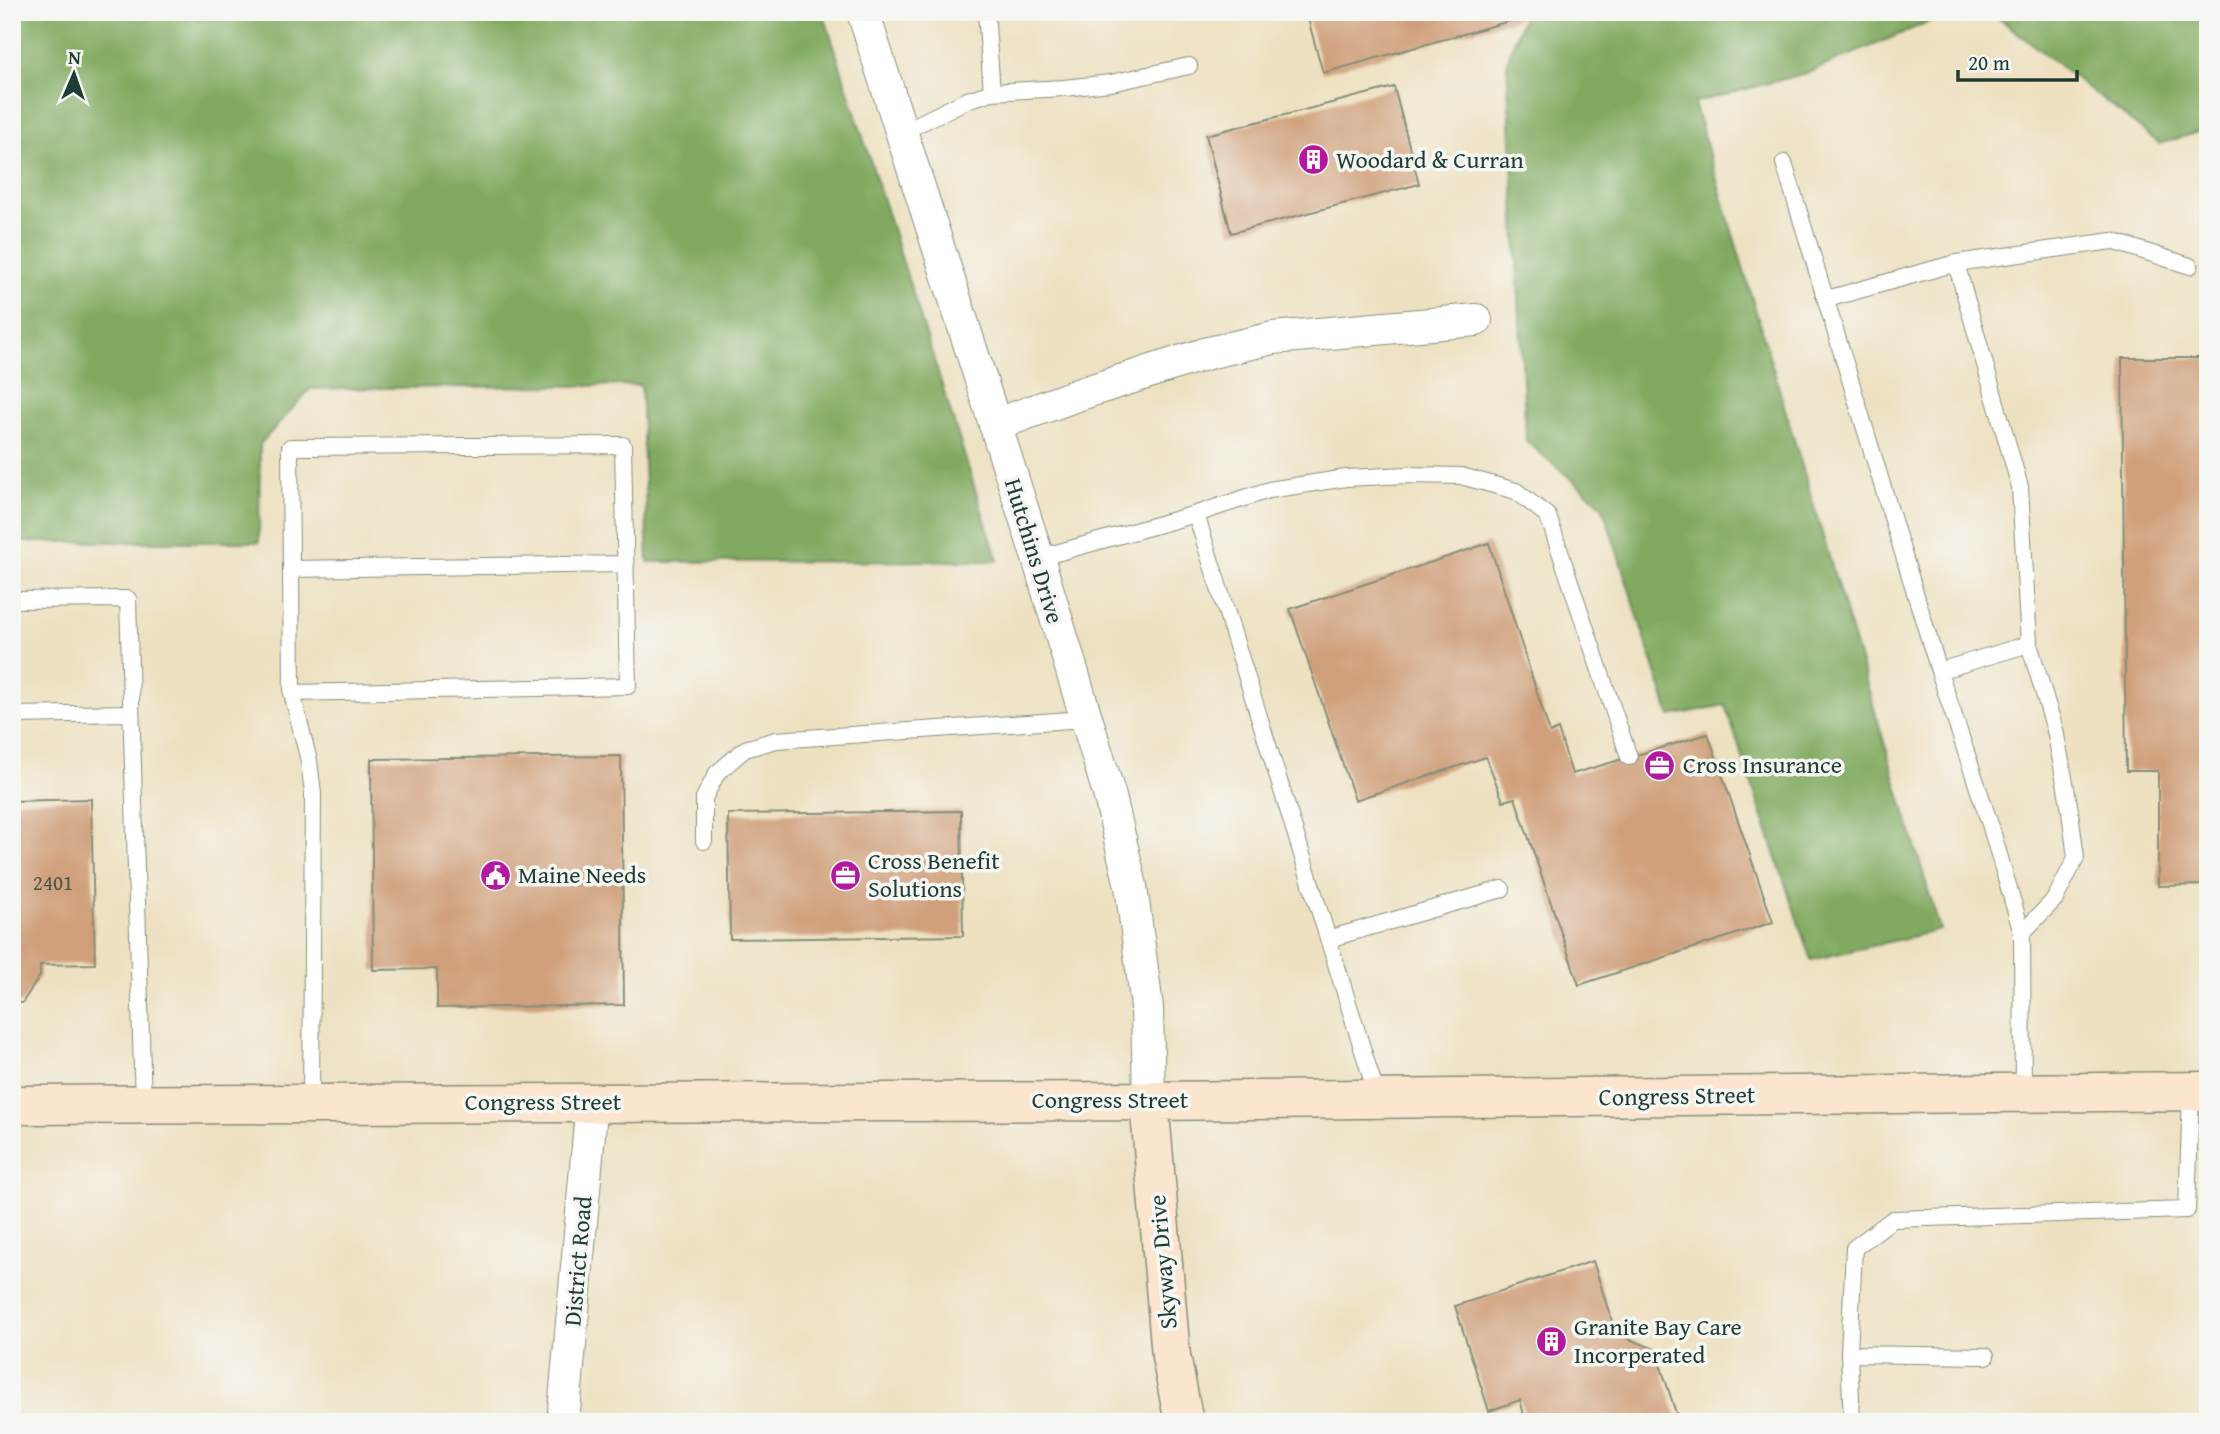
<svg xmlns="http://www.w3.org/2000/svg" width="2220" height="1434" font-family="'Gentium Book Plus',serif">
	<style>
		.forest { fill: #81aa60; stroke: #50744a; stroke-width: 2 }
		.building { fill: #d0a07c }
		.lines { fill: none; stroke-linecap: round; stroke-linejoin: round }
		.lane-casing { stroke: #868f7a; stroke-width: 18 }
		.street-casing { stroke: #868f7a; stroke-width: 34 }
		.secondary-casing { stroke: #868f7a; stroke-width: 41 }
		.lane { stroke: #fff; stroke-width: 16 }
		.street { stroke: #fff; stroke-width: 32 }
		.secondary { stroke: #fbe5cf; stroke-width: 38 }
		.labels { text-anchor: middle; stroke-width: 7; stroke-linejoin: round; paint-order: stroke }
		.number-label { font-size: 21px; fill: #4b5646 }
		.poi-label { font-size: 24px; fill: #1f3d34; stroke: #f6f6f2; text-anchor: start }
		.street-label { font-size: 24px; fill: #1f3d34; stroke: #f6f6f2 }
	</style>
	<rect width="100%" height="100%" fill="#f6f6f2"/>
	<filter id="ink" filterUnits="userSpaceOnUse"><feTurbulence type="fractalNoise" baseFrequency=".0143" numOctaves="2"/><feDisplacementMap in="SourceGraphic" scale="14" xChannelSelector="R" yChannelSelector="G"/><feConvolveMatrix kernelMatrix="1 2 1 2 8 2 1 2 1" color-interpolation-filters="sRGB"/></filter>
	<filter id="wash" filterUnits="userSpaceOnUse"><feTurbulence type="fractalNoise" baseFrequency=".00686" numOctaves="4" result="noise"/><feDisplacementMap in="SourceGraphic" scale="28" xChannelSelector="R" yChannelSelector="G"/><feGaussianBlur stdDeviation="1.57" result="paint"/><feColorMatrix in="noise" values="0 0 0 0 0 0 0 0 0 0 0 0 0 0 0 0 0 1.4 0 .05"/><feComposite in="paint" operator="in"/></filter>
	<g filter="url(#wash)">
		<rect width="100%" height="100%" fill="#eee1c1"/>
		<path class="forest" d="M12,12H196L198,20L238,12H823L998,561L648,562L641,385L310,389L260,444L259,542H12Z
			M1525,12H1952L1810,72L1694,103L1940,930L1811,960L1725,705L1670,716L1602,505L1526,441L1507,61Z
			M1991,12H2208V129L2160,144Z"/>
		<g id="blocks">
			<path class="building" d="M1306,12H1523L1524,17L1323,73Z
				M1394,87L1419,184L1231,233L1206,135Z
				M2122,358H2208V885L2158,886V771H2126Z
				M1489,543L1550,733L1558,729L1572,774L1708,734L1773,922L1579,985L1515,798L1503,801L1486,757L1355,800L1290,609Z
				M621,756L624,1005L437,1008V969L373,970L371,759Z
				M91,799L95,964L40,965V976L22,1003H12V801Z
				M961,811L963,936L730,939L728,814Z
				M1593,1261L1616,1334L1655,1349L1679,1422H1526L1520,1400L1489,1411L1455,1306Z"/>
		</g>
	</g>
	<g filter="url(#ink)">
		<use href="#blocks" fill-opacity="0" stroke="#868f7a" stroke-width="2"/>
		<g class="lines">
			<defs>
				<path id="lane" d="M986,12L992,92
					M902,132L967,100L992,92L1064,88L1111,83L1189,66
					M1784,163L1939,671
					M1956,263L2112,241L2190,266
					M1827,299L1956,263L2020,487L2029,644L2055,730L2069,804L2076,858L2055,899L2022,933
					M1196,514L1378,1099
					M1038,558L1196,514L1269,490L1346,478L1408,475L1461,476L1516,491L1548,516L1629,757
					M291,569L626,564
					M12,600L128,599L143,1104
					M292,693L628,686L623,445L290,447L292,693L309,761L313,793L311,1103
					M12,715L131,713
					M704,841V798L717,773L745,749L776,740L1085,719
					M1328,939L1502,889
					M2023,1093L2022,933L1990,824L1939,671L2029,644
					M1849,1354L1986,1356
					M1852,1422L1849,1354L1854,1248L1893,1219L2187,1210L2191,1091"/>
				<path id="street" d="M863,12L1038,558L1110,797L1131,886L1147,1007L1149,1101
					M995,425L1077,395L1208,353L1273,338L1476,320
					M563,1422L592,1101"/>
				<path id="secondary" d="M1149,1101L1171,1356L1184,1422
					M12,1105L1149,1101L2208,1091"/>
			</defs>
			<use href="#lane" class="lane-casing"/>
			<use href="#street" class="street-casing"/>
			<use href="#secondary" class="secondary-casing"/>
			<use href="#lane" class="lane"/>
			<use href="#street" class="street"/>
			<use href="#secondary" class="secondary"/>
		</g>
	</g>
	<defs>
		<symbol id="building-disc" viewBox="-11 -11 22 22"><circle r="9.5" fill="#b5179e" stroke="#f6f6f2"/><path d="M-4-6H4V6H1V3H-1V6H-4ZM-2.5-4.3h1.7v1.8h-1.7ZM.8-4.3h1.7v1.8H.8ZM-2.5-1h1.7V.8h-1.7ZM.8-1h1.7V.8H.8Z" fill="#fff"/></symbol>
		<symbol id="office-disc" viewBox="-11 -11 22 22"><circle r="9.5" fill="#b5179e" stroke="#f6f6f2"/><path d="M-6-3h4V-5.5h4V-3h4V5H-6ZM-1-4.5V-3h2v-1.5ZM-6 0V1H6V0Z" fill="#fff"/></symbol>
		<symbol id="civic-disc" viewBox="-11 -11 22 22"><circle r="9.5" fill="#b5179e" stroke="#f6f6f2"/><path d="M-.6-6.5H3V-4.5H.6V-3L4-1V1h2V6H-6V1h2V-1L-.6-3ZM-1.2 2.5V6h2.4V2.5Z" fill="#fff"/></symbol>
	</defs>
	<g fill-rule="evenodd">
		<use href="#building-disc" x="1296" y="142" width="35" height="35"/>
		<use href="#office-disc" x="1642" y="748" width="35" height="35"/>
		<use href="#civic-disc" x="478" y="858" width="35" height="35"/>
		<use href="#office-disc" x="828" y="858" width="35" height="35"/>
		<use href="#building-disc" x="1534" y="1324" width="35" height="35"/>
	</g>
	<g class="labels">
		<g class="number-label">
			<text x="53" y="890">2401</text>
		</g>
		<g class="poi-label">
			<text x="1336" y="168">Woodard &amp; Curran</text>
			<text x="1683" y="773">Cross Insurance</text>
			<text x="868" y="869">Cross Benefit<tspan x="868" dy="28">Solutions</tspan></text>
			<text x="518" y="883">Maine Needs</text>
			<text x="1574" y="1335">Granite Bay Care<tspan x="1574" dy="28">Incorperated</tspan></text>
		</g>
		<g class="street-label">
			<text transform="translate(1034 551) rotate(73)" y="8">Hutchins Drive</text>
			<text transform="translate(1677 1096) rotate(-1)" y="8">Congress Street</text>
			<text x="1110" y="1108">Congress Street</text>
			<text x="543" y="1110">Congress Street</text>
			<text transform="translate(578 1261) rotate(-85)" y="8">District Road</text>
			<text transform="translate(1163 1262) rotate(-95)" y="8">Skyway Drive</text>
		</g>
	</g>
	<rect width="2220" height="1434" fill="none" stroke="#f6f6f2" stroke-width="42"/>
	<g transform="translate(74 74) rotate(2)" stroke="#f6f6f2" stroke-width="5" paint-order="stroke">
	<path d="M0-5L12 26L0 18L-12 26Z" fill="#1f3d34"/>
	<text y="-10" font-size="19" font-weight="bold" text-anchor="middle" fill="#1f3d34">N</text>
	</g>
	<path d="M1958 70v10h119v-10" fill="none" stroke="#1f3d34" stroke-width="3.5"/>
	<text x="1968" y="70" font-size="21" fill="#1f3d34" stroke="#f6f6f2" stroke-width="5" paint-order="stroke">20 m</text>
</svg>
